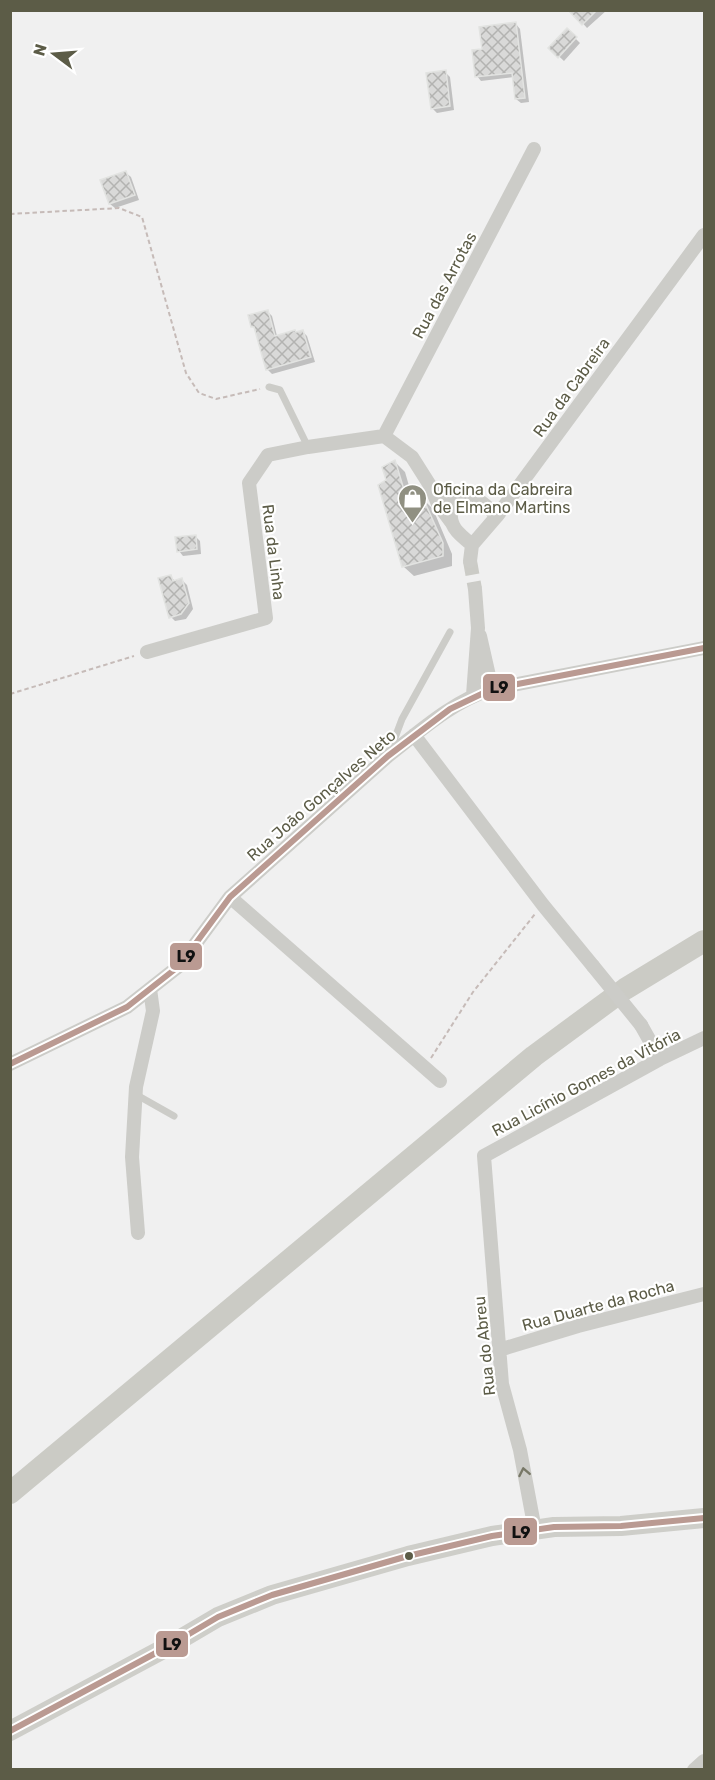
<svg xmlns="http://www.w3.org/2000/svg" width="715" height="1780" font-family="Rubik,sans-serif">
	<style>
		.shadow { fill: #0003 }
		.building { fill: url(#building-cross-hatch); stroke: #e2e3e1; stroke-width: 1.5 }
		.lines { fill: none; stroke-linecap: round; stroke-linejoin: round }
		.minor-tunnel { stroke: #cbcbc6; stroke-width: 14; stroke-dasharray: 14 7; stroke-linecap: butt }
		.path { stroke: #c6bbb8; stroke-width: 2; stroke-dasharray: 4.5 3; stroke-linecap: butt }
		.service { stroke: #ccccc8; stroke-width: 7 }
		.minor { stroke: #ccccc8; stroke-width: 14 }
		.secondary { stroke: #cecec9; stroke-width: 20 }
		.primary { stroke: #cbcbc5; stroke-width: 22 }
		.minor-bridge { stroke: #ccccc8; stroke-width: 14 }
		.bus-1-casing { stroke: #fff; stroke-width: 10 }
		.bus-1 { stroke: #ba9a92; stroke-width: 6 }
		.oneway { stroke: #787867 }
		.bus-dot { fill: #5c5c47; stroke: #fff; stroke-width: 2 }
		.labels { text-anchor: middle; stroke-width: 4.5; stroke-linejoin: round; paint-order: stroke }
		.street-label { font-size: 16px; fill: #5c5c47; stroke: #fff }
		.poi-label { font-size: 16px; fill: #5c5c47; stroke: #fff; text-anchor: start }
		.line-badge { stroke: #fff; stroke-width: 2 }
		.pale-badge-label { font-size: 16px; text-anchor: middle; font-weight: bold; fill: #111 }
	</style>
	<defs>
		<pattern id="building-cross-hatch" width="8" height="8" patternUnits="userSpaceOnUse" patternTransform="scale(1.5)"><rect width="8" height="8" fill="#d9d9d8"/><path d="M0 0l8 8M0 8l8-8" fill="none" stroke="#b3b3b1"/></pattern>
	</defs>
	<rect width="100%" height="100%" fill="#f0f0f0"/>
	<path class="shadow" d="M571,10H607L587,28Z
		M516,24L520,29L529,102L521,103L516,99L514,77L481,81L477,76L483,50Z
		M567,30L580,43L564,61L550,48Z
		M445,72L450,77L454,110L437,113L432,108Z
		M126,173L131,177L139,200L115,208L110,204Z
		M268,312L272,316L277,336L303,332L307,336L315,362L272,374L268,370L256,330L253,326Z
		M395,462L405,472L414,503L423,499L433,509L452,554V566L414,576L404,567L379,486L388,481Z
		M195,536L200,541L201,554L183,556L179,551Z
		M170,576L175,581L182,580L187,585L193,609L186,619L175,621L171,617Z"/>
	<path class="building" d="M568,10H597L582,25Z
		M516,22L525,98L515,99L512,73L475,77L472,50L482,49L479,27Z
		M567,28L577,37L558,58L548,48Z
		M446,70L450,106L431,109L426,73Z
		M126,171L135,195L109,204L100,180Z
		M268,310L275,336L295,330L296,332L303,330L311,357L266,370L254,327H251L248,315Z
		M395,460L408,503L423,498L443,543V556L402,567L378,485L386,480L382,467Z
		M196,535L197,549L177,552L175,537Z
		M171,575L173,581L182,578L189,603L181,614L169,618L158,578Z"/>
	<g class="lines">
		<path class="minor-tunnel" d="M470,561L475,589"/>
		<path class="path" d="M10,214L119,208L142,217L186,373L199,393L216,399L260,389
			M10,694L134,656
			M431,1058L473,992L535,914"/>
		<path class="service" d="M269,387L280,390L308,447
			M390,751L402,719L450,632
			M135,1094L174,1116"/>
		<path class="minor" d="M384,436L534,149
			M431,487L460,501
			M472,545C466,539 456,533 453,525C446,511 459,494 475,499C483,501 490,510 497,516
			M470,561L472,545L497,516L704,235
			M480,636L492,689
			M147,652L266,618L249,483L268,455L308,447L384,436L412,457L431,487L438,504L452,523
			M473,695L478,628L475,589
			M414,735L543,905L593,966
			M230,897L440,1081
			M641,1025L660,1059
			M10,1064L127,1007L179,966L230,897L388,756C420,731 453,701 492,689L704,648
			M138,1233L132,1157L136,1087L153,1011L150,989
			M499,1350L578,1326L704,1294
			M535,1530L520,1450L502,1384L484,1156L660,1059L704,1038
			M694,1770L704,1761"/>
		<path class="secondary" d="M10,1731L167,1647L218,1617L272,1595L408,1556L492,1536L554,1527L621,1526L704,1518"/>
		<path class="primary" d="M10,1493L534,1056L625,989L704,941"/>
		<path class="minor-bridge" d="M593,966L641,1025"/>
		<defs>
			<path id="bus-1" d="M10,1064L127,1007L179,966L230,897L388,756L450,709L492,689L704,648
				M10,1731L167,1647L218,1617L272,1595L408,1556L492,1536L554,1527L621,1526L704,1518"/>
		</defs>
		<use href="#bus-1" class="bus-1-casing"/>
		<use href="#bus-1" class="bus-1"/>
	</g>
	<defs><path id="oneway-chevron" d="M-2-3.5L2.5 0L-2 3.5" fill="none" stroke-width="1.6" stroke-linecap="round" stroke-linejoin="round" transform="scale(1.5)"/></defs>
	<use class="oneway" href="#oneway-chevron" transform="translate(524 1472) rotate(-101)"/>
	<defs>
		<symbol id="shop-pin" viewBox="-11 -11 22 30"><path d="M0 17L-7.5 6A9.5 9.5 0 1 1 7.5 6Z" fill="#909082" stroke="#fff"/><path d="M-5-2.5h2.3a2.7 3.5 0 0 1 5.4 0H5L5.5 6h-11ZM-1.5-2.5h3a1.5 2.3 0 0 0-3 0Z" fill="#fff"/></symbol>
	</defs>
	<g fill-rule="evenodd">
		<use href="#shop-pin" x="396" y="482" width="33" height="45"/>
	</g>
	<circle class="bus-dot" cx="409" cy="1556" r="5"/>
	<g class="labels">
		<g class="street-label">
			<text transform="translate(444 285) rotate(-62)" y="6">Rua das Arrotas</text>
			<text transform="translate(571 387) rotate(-54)" y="6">Rua da Cabreira</text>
			<text transform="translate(274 552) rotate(83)" y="6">Rua da Linha</text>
			<text transform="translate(321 795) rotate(-41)" y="6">Rua João Gonçalves Neto</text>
			<text transform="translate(586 1082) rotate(-28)" y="6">Rua Licínio Gomes da Vitória</text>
			<text transform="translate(598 1305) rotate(-15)" y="6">Rua Duarte da Rocha</text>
			<text transform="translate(484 1346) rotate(-96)" y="6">Rua do Abreu</text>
		</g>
		<g class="poi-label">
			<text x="433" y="495">Oficina da Cabreira<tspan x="433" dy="18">de Elmano Martins</tspan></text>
		</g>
	</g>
	<g class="line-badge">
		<rect x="482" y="673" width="34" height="29" rx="6" fill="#ba9a92"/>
		<rect x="169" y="942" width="34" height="29" rx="6" fill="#ba9a92"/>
		<rect x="503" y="1517" width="35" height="29" rx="6" fill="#ba9a92"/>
		<rect x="155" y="1630" width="34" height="28" rx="6" fill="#ba9a92"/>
	</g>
	<g class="pale-badge-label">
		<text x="499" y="693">L9</text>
		<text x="186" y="962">L9</text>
		<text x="521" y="1538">L9</text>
		<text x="172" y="1650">L9</text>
	</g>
	<rect width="715" height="1780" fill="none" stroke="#5c5c47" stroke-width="24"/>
	<g transform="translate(54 54) rotate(286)" stroke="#ffffff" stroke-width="4.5" paint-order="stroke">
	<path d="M0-4.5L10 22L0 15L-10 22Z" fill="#5c5c47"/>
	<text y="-9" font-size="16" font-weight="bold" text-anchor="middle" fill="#5c5c47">N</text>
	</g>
</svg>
